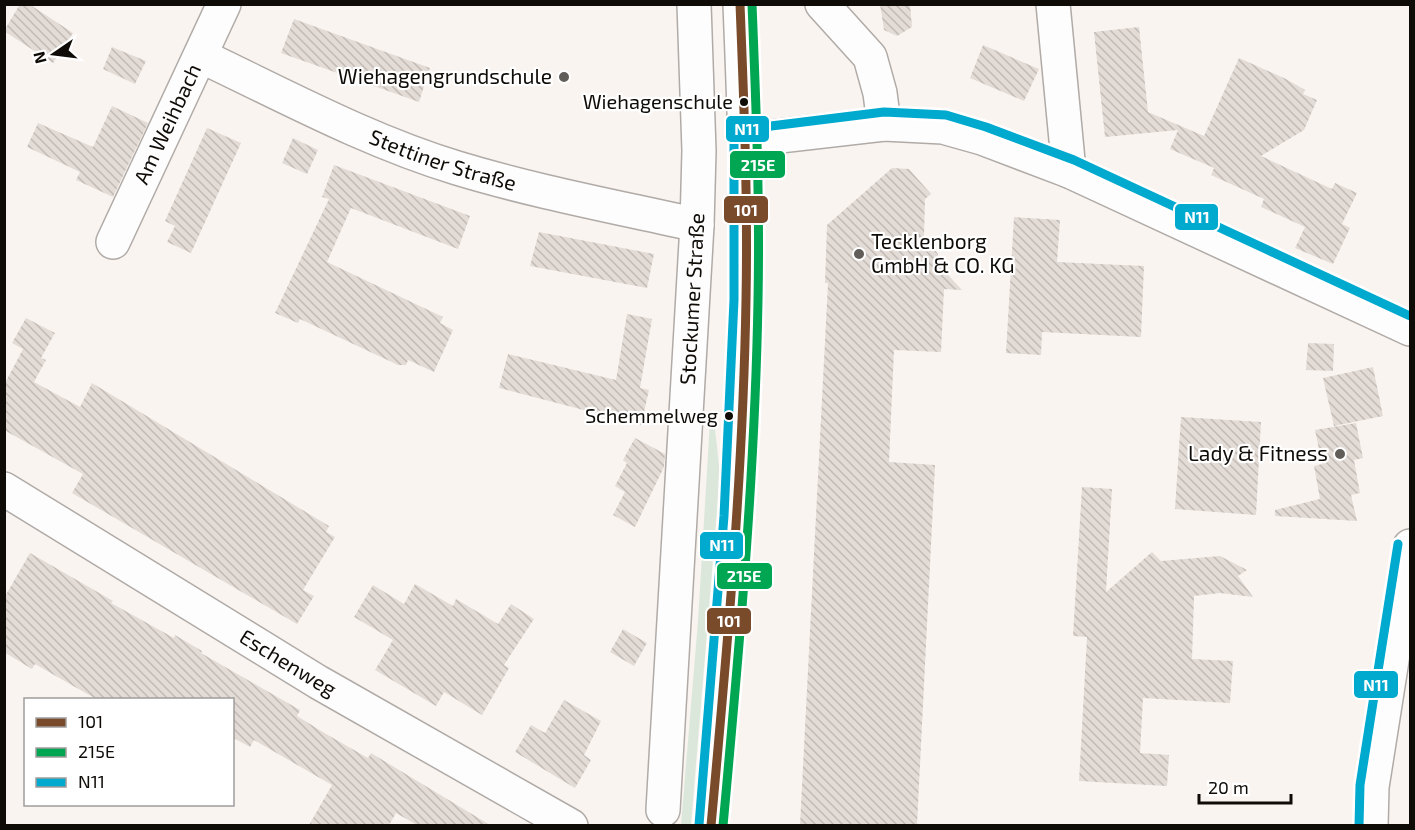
<svg xmlns="http://www.w3.org/2000/svg" width="1415" height="830" font-family="'Exo 2',sans-serif">
	<style>
		.green { fill: #dce7db }
		.building { fill: url(#building-back-hatch) }
		.lines { fill: none; stroke-linecap: round; stroke-linejoin: round }
		.minor-casing { stroke: #b0aba7; stroke-width: 36 }
		.major-casing { stroke: #b0aba7; stroke-width: 36 }
		.minor { stroke: #fefdfd; stroke-width: 33 }
		.major { stroke: #fefdfd; stroke-width: 33 }
		.bus-1-casing { stroke: #fff; stroke-width: 14 }
		.bus-2-casing { stroke: #fff; stroke-width: 14 }
		.bus-3-casing { stroke: #fff; stroke-width: 14 }
		.bus-1 { stroke: #7a4b2a; stroke-width: 9 }
		.bus-2 { stroke: #00a651; stroke-width: 9 }
		.bus-3 { stroke: #00a9ce; stroke-width: 9 }
		.poi-dot { fill: #615d59; stroke: #fff; stroke-width: 2 }
		.bus-dot { fill: #0f0b07; stroke: #fff; stroke-width: 2 }
		.labels { text-anchor: middle; stroke-width: 4.5; stroke-linejoin: round; paint-order: stroke }
		.bus-label { font-size: 20px; fill: #0f0b07; stroke: #fff; text-anchor: end }
		.poi-label { font-size: 21px; fill: #0f0b07; stroke: #fff; text-anchor: end }
		.street-label { font-size: 21px; fill: #0f0b07; stroke: #fff }
		.line-badge { stroke: #fff; stroke-width: 2 }
		.badge-label { font-size: 16px; text-anchor: middle; font-weight: bold; fill: #fff }
	</style>
	<defs>
		<pattern id="building-back-hatch" width="6" height="6" patternUnits="userSpaceOnUse" patternTransform="scale(1.5)"><rect width="6" height="6" fill="#e3dbd5"/><path d="M-1 5l2 2M0 0l6 6M5-1l2 2" fill="none" stroke="#c2bbb5"/></pattern>
	</defs>
	<rect width="100%" height="100%" fill="#faf4f0"/>
	<path class="green" d="M710,420H714L720,474L691,825H681L698,621Z"/>
	<path class="building" d="M20,4H29L73,33L53,63L4,31Z
		M880,4H910L912,27L897,36L884,30Z
		M294,19L430,68L419,102L281,53Z
		M1139,27L1148,112L1204,136L1239,58L1286,79L1305,90L1303,94L1317,100L1304,130L1261,156L1332,189L1335,183L1357,193L1342,224L1350,228L1333,264L1295,248L1305,227L1261,207L1264,199L1211,175L1214,168L1170,149L1178,130L1105,137L1094,32Z
		M983,45L1039,69L1024,101L970,78Z
		M112,47L146,61L135,84L103,69Z
		M112,106L148,123L113,197L76,180L80,172L27,147L38,123L93,147Z
		M207,128L241,143L191,253L167,242L175,226L165,221Z
		M293,138L318,150L307,174L282,163Z
		M334,165L470,216L458,249L351,208L327,262L443,317L440,323L453,330L434,372L408,360L406,365H398L300,319L298,323L275,313L329,199L322,197Z
		M892,168L909,169L931,194L925,199L924,237L938,254V264L962,290L944,289L941,352L894,350L889,462L935,465L917,825H800L828,283H825L827,225Z
		M1014,217L1060,220L1057,262L1144,266L1141,337L1042,332L1041,355L1006,353Z
		M539,232L654,254L647,288L530,266Z
		M627,314L652,319L640,388L649,390L641,425L499,388L508,354L616,380Z
		M26,318L55,333L41,358L46,360L34,382L80,407L92,383L329,526L326,532L335,537L303,590L314,596L297,624L72,493L83,474L4,430V385L23,349L12,343Z
		M1308,343L1334,344L1333,371L1306,370Z
		M1373,367L1383,416L1334,426L1323,378Z
		M1181,417L1261,422L1256,515L1175,509Z
		M1356,423L1363,458L1354,460L1360,493L1351,495L1357,521L1275,516V510L1320,499L1314,466L1322,464L1315,430Z
		M635,438L665,454L664,467L635,527L613,515L625,492L615,486L627,463L623,460Z
		M1082,487L1112,489L1106,592L1152,552L1161,561L1220,556L1247,570L1238,576L1253,597L1220,593L1194,596L1192,659L1233,661L1230,703L1143,698L1140,753L1169,755L1167,786L1079,781L1087,637L1073,636Z
		M30,553L113,601L111,603L174,638L175,635L202,651L201,653L300,710L297,716L326,734L368,758L371,753L490,825H417L396,813L389,825H309L332,785L254,740L250,747L232,737V699H96L35,664L32,669L4,652V598Z
		M415,584L453,606L456,599L498,624L511,604L534,619L504,665L509,668L482,715L444,692L436,706L375,670L393,640L354,617L373,585L404,604Z
		M623,629L647,643L634,666L610,652Z
		M564,700L601,721L584,755L591,760L575,788L515,752L531,725L545,733Z"/>
	<g class="lines">
		<defs>
			<g id="minor">
				<path d="M822,4L870,57L880,93L884,124"/>
				<path d="M1053,4L1069,171"/>
				<path id="s1" d="M201,56C285,96 368,141 457,168C536,192 617,207 697,225"/>
				<path d="M746,140L884,124L943,127L982,138L1069,171L1410,329"/>
				<path id="s2" d="M113,242L224,4"/>
				<path id="s3" d="M4,489L318,682L571,826"/>
				<path id="s4" d="M663,810L697,225L699,151L694,4"/>
				<path d="M1371,826L1372,787L1410,546"/>
			</g>
			<path id="major" d="M711,826C727,651 743,475 746,300C748,201 744,103 740,4"/>
		</defs>
		<use href="#minor" class="minor-casing"/>
		<use href="#major" class="major-casing"/>
		<use href="#minor" class="minor"/>
		<use href="#major" class="major"/>
		<defs>
			<path id="bus-1" d="M711,826C727,651 743,475 746,300C748,201 744,103 740,4"/>
			<path id="bus-2" d="M723,826C739,651 755,475 758,300C760,201 756,103 752,4"/>
			<path id="bus-3" d="M699,825L724,516L734,300V140L739,130L884,112L946,115L986,127L1074,160L1410,316
				M1359,826L1360,785L1398,544"/>
		</defs>
		<use href="#bus-1" class="bus-1-casing"/>
		<use href="#bus-2" class="bus-2-casing"/>
		<use href="#bus-3" class="bus-3-casing"/>
		<use href="#bus-1" class="bus-1"/>
		<use href="#bus-2" class="bus-2"/>
		<use href="#bus-3" class="bus-3"/>
	</g>
	<g class="poi-dot">
		<circle cx="564" cy="77" r="6"/>
		<circle cx="859" cy="254" r="6"/>
		<circle cx="1340" cy="454" r="6"/>
	</g>
	<g class="bus-dot">
		<circle cx="744" cy="102" r="5"/>
		<circle cx="729" cy="416" r="5"/>
	</g>
	<g class="labels">
		<g class="bus-label">
			<text x="733" y="109">Wiehagenschule</text>
			<text x="718" y="423">Schemmelweg</text>
		</g>
		<g class="poi-label">
			<text x="552" y="84">Wiehagengrundschule</text>
			<text x="871" y="249" text-anchor="start">Tecklenborg<tspan x="871" dy="24">GmbH &amp; CO. KG</tspan></text>
			<text x="1328" y="461">Lady &amp; Fitness</text>
		</g>
		<g class="street-label">
			<text dy="7" stroke="none"><textPath href="#s2" startOffset="130">Am Weihbach</textPath></text>
			<text dy="7" stroke="none"><textPath href="#s1" startOffset="264">Stettiner Straße</textPath></text>
			<text dy="7" stroke="none"><textPath href="#s4" startOffset="512">Stockumer Straße</textPath></text>
			<text dy="7" stroke="none"><textPath href="#s3" startOffset="333">Eschenweg</textPath></text>
		</g>
	</g>
	<g class="line-badge">
		<rect x="725" y="115" width="45" height="28" rx="6" fill="#00a9ce"/>
		<rect x="729" y="150" width="57" height="29" rx="6" fill="#00a651"/>
		<rect x="723" y="195" width="46" height="29" rx="6" fill="#7a4b2a"/>
		<rect x="1174" y="203" width="45" height="28" rx="6" fill="#00a9ce"/>
		<rect x="699" y="531" width="45" height="29" rx="6" fill="#00a9ce"/>
		<rect x="716" y="562" width="57" height="28" rx="6" fill="#00a651"/>
		<rect x="706" y="607" width="46" height="28" rx="6" fill="#7a4b2a"/>
		<rect x="1353" y="670" width="46" height="29" rx="6" fill="#00a9ce"/>
	</g>
	<g class="badge-label">
		<text x="747" y="135">N11</text>
		<text x="758" y="171">215E</text>
		<text x="746" y="216">101</text>
		<text x="1197" y="223">N11</text>
		<text x="722" y="551">N11</text>
		<text x="744" y="582">215E</text>
		<text x="729" y="627">101</text>
		<text x="1376" y="691">N11</text>
	</g>
	<rect width="1415" height="830" fill="none" stroke="#0f0b07" stroke-width="12"/>
	<rect x="24" y="698" width="210" height="108" fill="#ffffff" stroke="#9f9d9c" stroke-width="1.5"/>
	<rect x="36" y="718" width="30" height="9" fill="#7a4b2a" stroke="#9f9d9c" stroke-width="1.5"/>
	<text x="78" y="728" font-size="18" fill="#0f0b07">101</text>
	<rect x="36" y="748" width="30" height="9" fill="#00a651" stroke="#9f9d9c" stroke-width="1.5"/>
	<text x="78" y="758" font-size="18" fill="#0f0b07">215E</text>
	<rect x="36" y="778" width="30" height="9" fill="#00a9ce" stroke="#9f9d9c" stroke-width="1.5"/>
	<text x="78" y="788" font-size="18" fill="#0f0b07">N11</text>
	<g transform="translate(54 54) rotate(256)" stroke="#ffffff" stroke-width="4.5" paint-order="stroke">
	<path d="M0-4.5L10 22L0 15L-10 22Z" fill="#0f0b07"/>
	<text y="-9" font-size="16" font-weight="bold" text-anchor="middle" fill="#0f0b07">N</text>
	</g>
	<path d="M1199 794v9h92v-9" fill="none" stroke="#0f0b07" stroke-width="3"/>
	<text x="1208" y="794" font-size="18" fill="#0f0b07" stroke="#ffffff" stroke-width="4.5" paint-order="stroke">20 m</text>
</svg>
